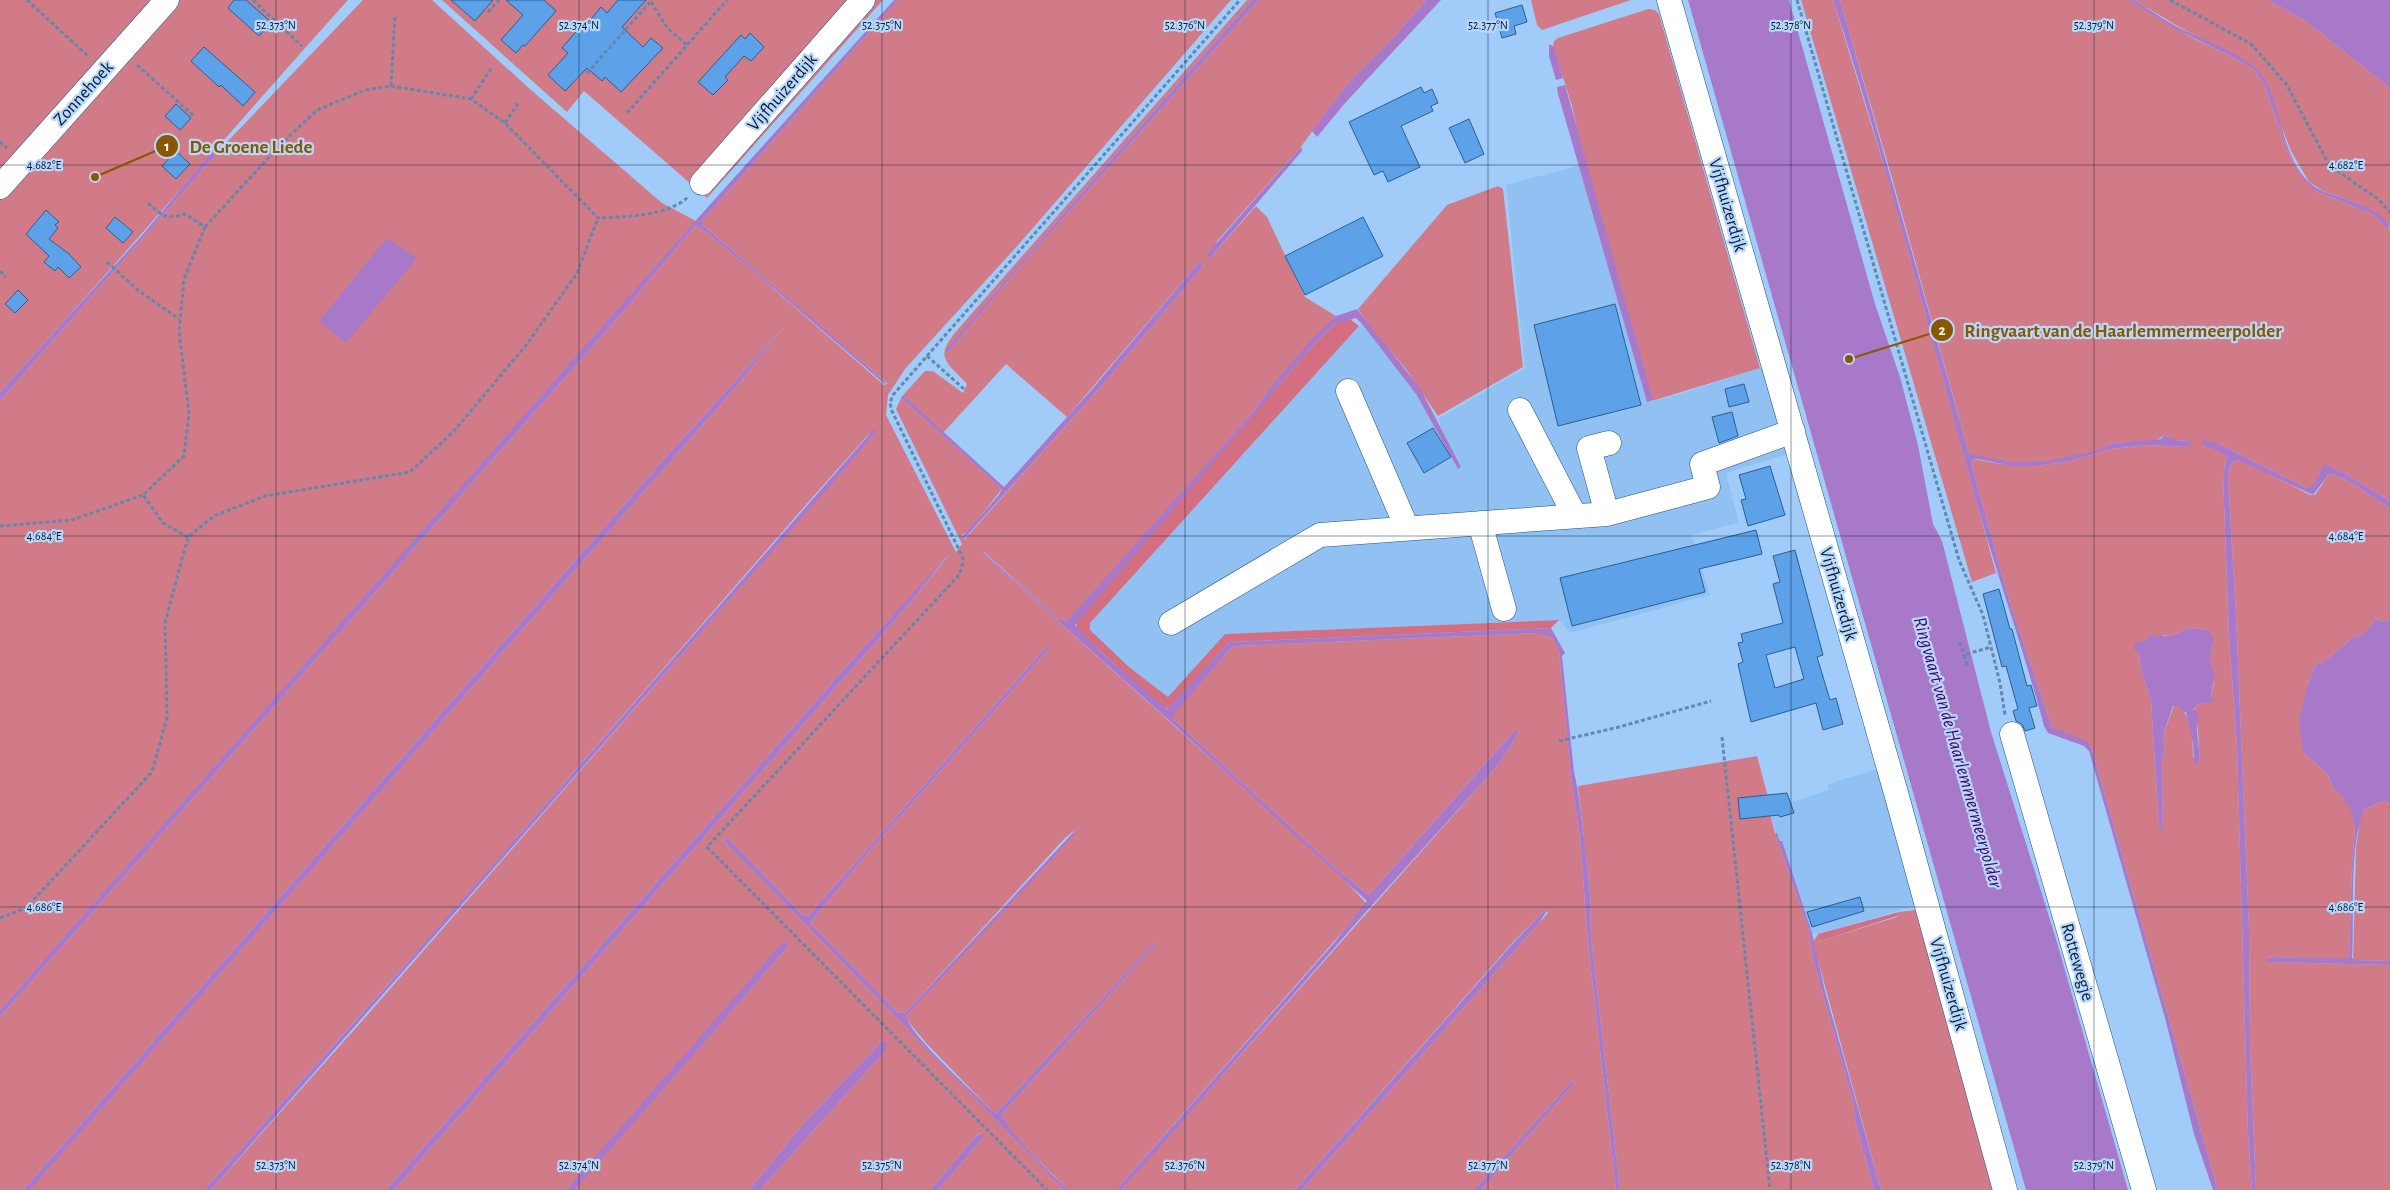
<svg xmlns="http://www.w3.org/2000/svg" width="2390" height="1190" font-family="'Alegreya Sans',sans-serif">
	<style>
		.built { fill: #91c0f2 }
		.green { fill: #d27b88; fill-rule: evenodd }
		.forest { fill: #d36f80 }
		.water { fill: #a979c9 }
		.building { fill: #5da2e9; stroke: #2a5e91; fill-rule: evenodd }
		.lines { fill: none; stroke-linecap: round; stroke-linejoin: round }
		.minor-casing { stroke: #1e5285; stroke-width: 25 }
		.path { stroke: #6487ac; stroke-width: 3; stroke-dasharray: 4 2.5; stroke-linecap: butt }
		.minor { stroke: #fff; stroke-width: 24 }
		.ticks { fill: none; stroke: #051a30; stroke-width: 1; stroke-opacity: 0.45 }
		.labels { text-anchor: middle; stroke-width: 4.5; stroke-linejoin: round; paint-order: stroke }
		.street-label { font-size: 18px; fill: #051a30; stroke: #b8d8fb }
		.water-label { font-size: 19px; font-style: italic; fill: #470067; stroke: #b8d8fb }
		.ticks-label { font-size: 12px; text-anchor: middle; fill: #051a30; stroke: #b8d8fb; stroke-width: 4.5; stroke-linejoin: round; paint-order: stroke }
		.leader { fill: none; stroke: #895700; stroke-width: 2 }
		.callout-dot { fill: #895700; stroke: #b8d8fb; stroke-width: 2 }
		.mark-label { font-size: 15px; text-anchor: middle; font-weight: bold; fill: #fff }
		.callout-label { font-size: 19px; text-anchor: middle; font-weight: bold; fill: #895700; stroke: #b8d8fb; stroke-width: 4.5; stroke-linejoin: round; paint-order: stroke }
	</style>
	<rect width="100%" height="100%" fill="#a1ccfa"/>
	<path class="built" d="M1577,166L1581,168L1586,184L1647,401L1667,398L1760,368L1763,370L1787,454L1726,473L1739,523L1691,535L1710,595L1570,633L1559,620L1225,634L1168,697L1129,667L1089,630V623L1359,326L1362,324L1416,394L1451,457L1461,466L1440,429L1439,418L1525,368L1506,185Z
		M1878,769L1918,905L1818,934L1812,933L1782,841L1776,833L1769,809L1829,790L1828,784Z"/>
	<path class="green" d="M0,0H348C231,130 118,263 0,392Z
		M363,0H432L531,90L662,203L696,221L0,1010V401L226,143Z
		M442,0H883L707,198L584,91L567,112Z
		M898,0H1231L1019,244L905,369L888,395L886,415L956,552L962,544L896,409L901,398L1002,489L968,532L961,535L964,540L1099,389L1203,266L1200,261L1067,417L1006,364L943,433L903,395L925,371H933L963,393L967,384C944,360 934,357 959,328L1247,0H1252L1056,222L946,351H949L1033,252L1259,0H1426L1392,39L1349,82L1300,148L1217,241L1210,258L1256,206L1267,217L1305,297L1336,316L1269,389L1253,412L1073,618L1067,621L1058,619L984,552L982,553L1337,872L1367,904L1116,1190H1069L1065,1187C1053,1174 1003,1127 1002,1114L1155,945L1154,943L996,1113L991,1110L927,1044L906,1019V1016L1080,826L1065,838L905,1013L897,1012L810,923L868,853L1050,648L1047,646L809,915L806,916L801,913L728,838L723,840L1064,1190H938L984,1137L981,1133L975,1137L930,1190H760L886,1050L882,1041L804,1123L749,1190H574L787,948V946L566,1190H394L910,603L951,552L852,660L386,1190H211L362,1021L877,431L868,435L811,499L445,920L204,1190H30L742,380L783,328L666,457L23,1190H0V1017L616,320L695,226L706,232L752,270L884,385L888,384L704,226L702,221Z
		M1531,0H1631L1542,30L1537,25Z
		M1801,0H1833L1891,189L1996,573L1972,582Z
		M1840,0H2129L2189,36L2236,59L2254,70L2264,84L2289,154L2299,171L2316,191L2374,215L2390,232V501L2346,474L2324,465L2315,484L2307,488L2219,444L2210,448L2221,450L2227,456L2223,476L2229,636L2237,747L2248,1134L2252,1190H2218L2091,746L2052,727L2010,603L1971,463L1973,459L2001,464L2037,466L2071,461L2110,449L2149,445L2186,447L2190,440L2177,441L2164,435C2153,446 2130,440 2116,443C2110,444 2104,448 2098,450C2059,463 2008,470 1969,453L1892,178ZM2190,628L2208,630L2212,647L2209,653L2214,683L2211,696L2205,703L2198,704L2193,711C2200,725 2198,744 2200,761L2193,758C2193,742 2191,716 2179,705L2174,706L2163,735L2165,747L2162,763L2163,832L2159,824L2151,701L2141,669L2139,653L2163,635L2170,636Z
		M2134,0H2268L2306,21L2390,88V227L2381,217L2361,205L2323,191L2309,182L2291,151L2261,74L2236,56L2179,27Z
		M1648,9L1655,10L1659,14L1760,368L1655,400H1652L1582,151L1572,106L1553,46L1554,41L1558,38Z
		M1498,186L1503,189L1523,367L1438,416L1406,369L1374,332L1358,309L1447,205Z
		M2236,460L2248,463L2310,495H2315L2330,473L2352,483L2390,508V618L2385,622L2376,619L2363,635L2354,637L2321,664L2316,663L2308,684L2303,752L2328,775L2333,788L2345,797L2352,810L2355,829L2352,865L2349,959L2277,957L2268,958V962L2390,965V1190H2256L2250,1046L2249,929L2236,613L2228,477L2231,464Z
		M1537,633L1553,638L1559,651L1571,777L1580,838L1588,944L1616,1190H1481L1572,1086L1575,1081L1573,1080L1474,1190H1302L1539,923L1548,913L1546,909L1514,941L1295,1190H1121L1492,772L1510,748L1519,731L1516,730L1507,739L1369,895L1340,872L1173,719V714L1231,648L1237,646Z
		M1757,756L1771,808L1769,810L1775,833L1809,930L1813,959L1853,1101L1856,1125L1874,1190H1620L1591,937L1590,892L1578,786Z
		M2383,801L2390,803V961L2353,960L2356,849L2360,819L2365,809Z
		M1915,910L1925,935L1998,1190H1881L1813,942L1818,934L1820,941L1897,917L1899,912Z"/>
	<path class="forest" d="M1350,319L1359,326L1090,623V630L1129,667L1168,697L1225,634L1559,620L1551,628L1229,642L1169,708H1164L1077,630L1076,622L1310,349L1334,325Z
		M1899,912L1897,916L1820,941L1818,934Z"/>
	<path class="water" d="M894,0H898L702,221L704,226C764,278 826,329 885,382L887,386L752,270L706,232L695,226L616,320L0,1017V1010L63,938L689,228Z
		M1252,0H1259L1033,252L949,351H945L1056,222Z
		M1426,0H1441L1346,102L1317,137L1312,131L1349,82L1392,39Z
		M1688,0H1789L1875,304L1900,377L1918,445L1933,524L1942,541L1991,732L2056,939L2128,1190H2026Z
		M1833,0H1840L1851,38L1969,453L2010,462L2048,461L2098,450L2114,443L2161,439L2164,435L2178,441L2190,440L2191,445L2186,447L2149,445L2110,449L2071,461L2037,466H2012L1978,459H1973L1971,463L2010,603L2052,727L2087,741L2091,746L2218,1190H2213L2194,1134L2165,1018L2089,751L2084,746L2048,733L2044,726C2024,651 1998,578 1977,504C1930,336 1888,166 1833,0Z
		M2129,0H2134C2149,9 2164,20 2179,28C2202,39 2247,55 2262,75C2284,106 2280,163 2315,187C2331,198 2390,206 2390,232L2374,215L2316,191L2304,181L2289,154L2264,84L2254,70L2236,59L2174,28Z
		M2268,0H2390V88L2306,21Z
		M1549,44L1554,47L1563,78L1556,80L1549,56Z
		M1565,85L1653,400L1647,402L1558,94L1557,87Z
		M226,143L0,401V392L145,232L215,148Z
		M1300,148H1302V151L1210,258L1206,255Z
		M387,238L417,258L346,343L319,321Z
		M1200,261L1203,266L1099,389L963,540L961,538L999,495L1002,489L901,398L903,395L1004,487L1093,388Z
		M1357,309L1420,388L1461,467L1458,469L1416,394L1362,324L1356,318L1334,325L1310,349L1075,625L1100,651L1167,709L1229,642L1551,628L1565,653L1562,656L1574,772L1578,791L1585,846L1590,893L1591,937L1620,1190H1616L1588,944L1580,838L1571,777L1559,651L1553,638L1537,633L1236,646L1231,648L1174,714L1173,719L1340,872L1369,895L1516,729L1519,731L1510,748L1492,772L1365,913L1152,1156L1121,1190H1116L1334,943L1367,901L1173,724L982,553L983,552L1058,619L1067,621L1253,412L1269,389L1312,339L1336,316Z
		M783,328L742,380L33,1187L30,1190H23L666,457Z
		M874,429L877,431L845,469L211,1190H204L390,982Z
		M2203,440L2219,444L2307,488L2314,484L2324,464L2346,474L2390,501V508L2352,483L2330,473L2313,495L2240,461L2236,460L2231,464L2228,477L2236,613L2249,929L2250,1046L2256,1190H2252L2248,1134L2237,747L2229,636L2223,476L2227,456C2219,449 2210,450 2202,444Z
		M951,551L910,603L394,1190H386L852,660Z
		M2390,618V803L2383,801L2365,809C2348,843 2355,918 2352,958L2354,960L2390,961V965L2268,962V958L2277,957L2349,958L2352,865L2355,829L2350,806L2345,805L2344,797L2333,788L2328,775L2303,752L2299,721L2308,684L2316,663L2321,664L2354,637L2363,635L2376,619L2385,622Z
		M2190,628L2208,630L2213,637C2212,650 2207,663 2215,674L2211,696L2214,702L2198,704L2193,710L2198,713L2197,730L2200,761L2194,764L2193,744L2186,712L2181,711L2179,706H2173L2163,735L2165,747L2162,763L2163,834L2159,824L2151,701L2141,669L2139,653L2133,649L2136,642L2145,641L2149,635L2170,636Z
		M1047,646L1050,648L868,853L810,923L897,1012L905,1013L1081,824L1067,843L906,1016C911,1037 973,1091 991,1110L996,1113L1154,943L1155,945L1002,1114C1003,1125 1057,1181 1069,1190H1064L723,840L728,838L801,913L806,916L809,915Z
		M1775,833H1777L1780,841H1782L1812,933L1825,991L1881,1190H1874L1856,1125L1853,1101L1813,959L1809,930Z
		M1546,909H1548L1539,923L1302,1190H1295L1515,941Z
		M783,942L787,943V948L575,1190H566Z
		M882,1041L887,1043L886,1050L760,1190H749L804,1123Z
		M1573,1080L1575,1081L1572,1086L1481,1190H1474Z
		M982,1133L984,1137L938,1190H930L975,1137Z"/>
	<path class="building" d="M234,0H246L271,22L259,36L228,8Z
		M451,0H493L475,21Z
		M506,0H544L556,11L525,46L523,45L516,53L501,40L523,15Z
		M618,0H646L622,27L643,47L651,38L663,48L621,92L605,77L602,81L587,68L565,91L548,75L568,53L562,48L580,27L583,29L601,7L607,13Z
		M1522,5L1527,22L1514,26L1516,34L1502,38L1495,13Z
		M750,33L764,47L751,61L744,56L725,77L728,80L713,95L698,82L741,35L745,39Z
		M204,47L255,92L243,106L221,85L219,87L191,61Z
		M1421,87L1424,93L1432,89L1438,103L1431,106L1433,111L1401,126L1420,167L1388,182L1383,171L1374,175L1349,122Z
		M176,104L191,118L180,130L165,116Z
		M1469,119L1484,154L1465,163L1449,128Z
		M176,151L190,164L176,179L162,166Z
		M46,210L59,222L55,225L58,228L49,239L69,254L81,267L69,278L58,267L55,271L44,262L49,256L26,234Z
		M115,217L133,232L123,243L106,228Z
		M1363,217L1383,256L1305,295L1285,256Z
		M18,290L28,300L15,313L5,304Z
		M1615,304L1641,405L1558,426L1534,325Z
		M1744,384L1749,402L1729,407L1725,389Z
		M1732,412L1738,436L1719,443L1712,417Z
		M1433,428L1451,457L1424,473L1407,443Z
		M1770,466L1785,515L1748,526L1741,500L1746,499L1739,475Z
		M1756,530L1762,554L1699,569L1705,592L1572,626L1560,578Z
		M1795,550L1823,655L1817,657L1830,700L1836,698L1843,724L1823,730L1816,703L1751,722L1738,664L1743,662L1738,643L1743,642L1741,634L1783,623L1773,584L1780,582L1773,556ZM1795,647L1804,679L1775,688L1766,655Z
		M1999,589L2010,629H2012L2027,686L2031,685L2037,706L2029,708L2035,728L2025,731L2022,724L2016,721L2013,711L2018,709L2006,666L2002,667L1983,594Z
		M1787,793L1794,813L1780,817L1779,815L1740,819L1738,798Z
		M1860,897L1864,911L1812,927L1807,912Z"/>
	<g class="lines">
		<defs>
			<path id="minor" d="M1669,0L1896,793L2005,1190
				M702,183L863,0
				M0,187L167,0
				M1348,391L1407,528
				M1520,410L1575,516
				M1607,514L1589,448L1609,443
				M1480,523L1504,609
				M1171,623L1320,535L1607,514L1708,487L1702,464L1793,431
				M2012,734L2144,1190"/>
		</defs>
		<use href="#minor" class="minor-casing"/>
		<path class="path" d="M27,0L89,57
			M253,0L302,46
			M1797,0L1959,560L1983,615L2000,683L2005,715
			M2170,0L2251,44L2287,85L2329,165L2378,199L2390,212
			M651,2L668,29L687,45
			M488,12L499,0
			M137,65L194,116
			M587,73L652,0
			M391,86L395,15
			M471,99L492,67
			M627,113L727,0
			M505,123L519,102
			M0,142L7,148
			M148,203C163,216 165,220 185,214L205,227L184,279L179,332L189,413L184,456L143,495L163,523L188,537
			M205,227L280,145L317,110L365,90L391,86L471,99L505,123L598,218C624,217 670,216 689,196
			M107,262L139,291L179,319
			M0,271L6,277
			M927,356L1240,0
			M964,389L927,356L893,395L890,403L892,411L963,558L962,567L959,575L707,847L1047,1190
			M0,526L72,520L143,495
			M1960,642L1964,655
			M1967,665L1964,655L1991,647
			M1722,737L1770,1190
			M1559,741L1619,727L1711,701
			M0,918L26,908L152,772L167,717L165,623L188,537L214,516L265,496L410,472L453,432L527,344L577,273L598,218"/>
		<use href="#minor" class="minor"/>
	</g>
	<path class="ticks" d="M276,0V1190M579,0V1190M882,0V1190M1185,0V1190M1488,0V1190M1791,0V1190M2094,0V1190M0,165H2390M0,536H2390M0,907H2390"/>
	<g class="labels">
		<g class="street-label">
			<text transform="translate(782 92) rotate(-49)" y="6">Vijfhuizerdijk</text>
			<text transform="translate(83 93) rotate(-48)" y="6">Zonnehoek</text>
			<text transform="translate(1728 205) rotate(74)" y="6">Vijfhuizerdijk</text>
			<text transform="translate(1839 594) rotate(74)" y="6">Vijfhuizerdijk</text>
			<text transform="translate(2078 962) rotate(74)" y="6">Rottewegje</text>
			<text transform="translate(1949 984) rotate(74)" y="6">Vijfhuizerdijk</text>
		</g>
		<g class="water-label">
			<text transform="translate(1959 752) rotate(74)" y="7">Ringvaart van de Haarlemmermeerpolder</text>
		</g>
	</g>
	<g class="ticks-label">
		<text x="276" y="29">52.373°N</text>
		<text x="579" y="29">52.374°N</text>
		<text x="882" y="29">52.375°N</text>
		<text x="1185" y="29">52.376°N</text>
		<text x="1488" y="29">52.377°N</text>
		<text x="1791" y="29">52.378°N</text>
		<text x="2094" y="29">52.379°N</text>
		<text x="2346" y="169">4.682°E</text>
		<text x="44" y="169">4.682°E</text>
		<text x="2346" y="540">4.684°E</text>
		<text x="44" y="540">4.684°E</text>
		<text x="44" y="911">4.686°E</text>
		<text x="2346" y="911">4.686°E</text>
		<text x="276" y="1169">52.373°N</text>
		<text x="579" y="1169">52.374°N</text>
		<text x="882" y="1169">52.375°N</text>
		<text x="1185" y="1169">52.376°N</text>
		<text x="1488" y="1169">52.377°N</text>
		<text x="1791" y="1169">52.378°N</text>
		<text x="2094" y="1169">52.379°N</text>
	</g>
	<path class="leader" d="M95 177L167 146M1849 359L1942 330"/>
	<g class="callout-dot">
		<circle cx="95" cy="177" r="5"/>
		<circle cx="1849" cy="359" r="5"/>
		<circle cx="167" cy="146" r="12"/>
		<circle cx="1942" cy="330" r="12"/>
	</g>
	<g class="mark-label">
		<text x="167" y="151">1</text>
		<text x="1942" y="335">2</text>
	</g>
	<g class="callout-label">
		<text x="251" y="153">De Groene Liede</text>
		<text x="2123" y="337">Ringvaart van de Haarlemmermeerpolder</text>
	</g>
</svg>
